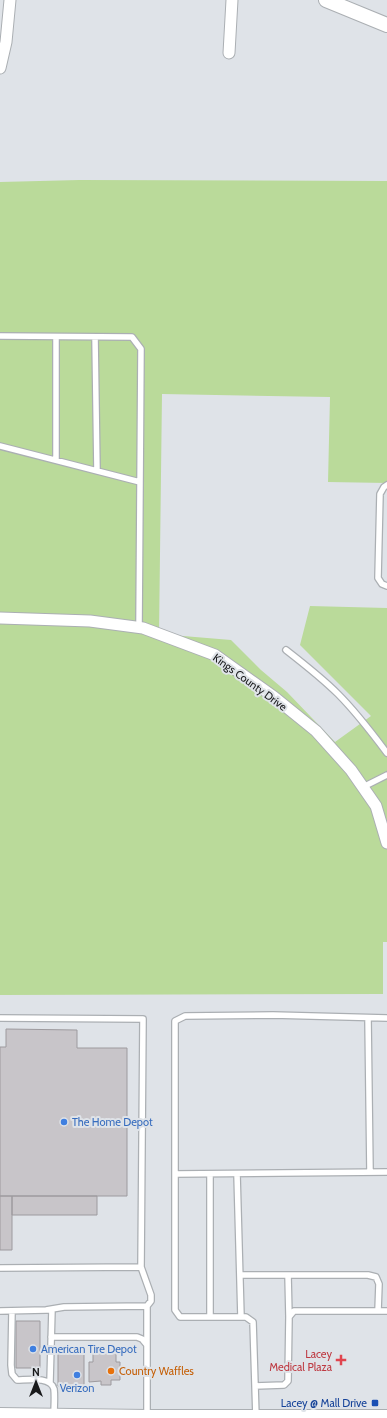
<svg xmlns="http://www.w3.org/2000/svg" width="387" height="1418" font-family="Cabin,sans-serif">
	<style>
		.green { fill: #bada9a }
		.building { fill: #c8c5c9; stroke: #9d9a9e }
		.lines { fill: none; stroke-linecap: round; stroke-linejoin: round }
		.service-casing { stroke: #abafb3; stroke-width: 8 }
		.minor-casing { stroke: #abafb3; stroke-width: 13 }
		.tertiary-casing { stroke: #abafb3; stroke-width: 16 }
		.secondary-casing { stroke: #abafb3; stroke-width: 18 }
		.service { stroke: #fff; stroke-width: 5.5 }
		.minor { stroke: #fff; stroke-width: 11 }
		.tertiary { stroke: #fff; stroke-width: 14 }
		.secondary { stroke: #fff; stroke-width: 16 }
		.shop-dot { fill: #3f7fe0; stroke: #dfe3e8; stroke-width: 1.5 }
		.health-dot { fill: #e0444e; stroke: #dfe3e8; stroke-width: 1.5 }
		.food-dot { fill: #e8710a; stroke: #dfe3e8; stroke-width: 1.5 }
		.transit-dot { fill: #1a4fb4; stroke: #dfe3e8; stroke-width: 1.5 }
		.labels { text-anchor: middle; stroke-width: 4; stroke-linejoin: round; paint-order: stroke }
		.street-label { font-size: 11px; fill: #18191b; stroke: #dfe3e8 }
		.shop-label { font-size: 11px; fill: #366cbe; stroke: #dfe3e8; text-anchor: start }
		.health-label { font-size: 11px; fill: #be3a42; stroke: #dfe3e8; text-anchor: end }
		.food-label { font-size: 11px; fill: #c56008; stroke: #dfe3e8; text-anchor: start }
		.transit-label { font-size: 11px; fill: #164399; stroke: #dfe3e8; text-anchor: end }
	</style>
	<rect width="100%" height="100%" fill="#dfe3e8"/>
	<path class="green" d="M79,180L387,181V483L328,482L330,397L162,394L159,634L231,640L261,670L287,692L335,742L371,716L300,645L310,606L387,608V942H383V994L0,995V182Z"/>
	<path class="building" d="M6,1029L77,1030V1048H127V1196H0V1047H6Z
		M0,1196H12V1250H0Z
		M12,1196H97V1215H12Z
		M16,1321H40V1368H16Z
		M58,1348H84V1386H58Z
		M116,1350V1362H120V1380H111V1385H101V1381L89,1382V1362H93V1351Z"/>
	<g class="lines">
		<defs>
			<path id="service" d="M0,336L132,337L141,349L139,627
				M95,337L97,471
				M0,446L140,482
				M56,460V337
				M387,485L384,487L380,494L378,578L382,584L387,586
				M286,650C304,664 322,678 338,694C356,712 372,733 387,753
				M363,787L387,775
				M0,1018L143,1019L141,1267L151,1295V1301L147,1306L64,1307L46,1310L0,1311
				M368,1018L370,1172
				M175,1174L387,1172
				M210,1174V1317
				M237,1174L241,1317
				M0,1268L141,1267
				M240,1275H368L376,1277L379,1284L378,1311
				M288,1275L289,1317
				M147,1306V1345
				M12,1311L11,1365L12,1374L17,1380C27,1380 51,1376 54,1389C55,1397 54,1407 54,1415
				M51,1337H137L142,1339L147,1345V1416
				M50,1382L52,1309
				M255,1386L284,1385L288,1381L289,1317L294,1311H387
				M256,1417L253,1322L246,1317H180L175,1310V1021L185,1016L273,1015L387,1018"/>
			<path id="minor" d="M229,53L232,0
				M0,68L6,42L10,0
				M0,618L90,621L143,628L215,655L274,697L316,731L351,770L376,806L387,843"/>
			<path id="tertiary" d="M326,0L387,25"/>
			<path id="secondary" d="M0,1416L147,1418H387"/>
		</defs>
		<use href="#service" class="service-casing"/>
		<use href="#minor" class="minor-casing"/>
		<use href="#tertiary" class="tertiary-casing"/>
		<use href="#secondary" class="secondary-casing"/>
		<use href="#service" class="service"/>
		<use href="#minor" class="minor"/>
		<use href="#tertiary" class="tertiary"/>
		<use href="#secondary" class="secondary"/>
	</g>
	<g class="shop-dot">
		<circle cx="64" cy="1122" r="4"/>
		<circle cx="33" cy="1349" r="4"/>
		<circle cx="77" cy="1375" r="4"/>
	</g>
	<path class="health-dot" d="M339 1354h4v4h4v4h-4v4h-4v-4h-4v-4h4z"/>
	<circle class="food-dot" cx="111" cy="1371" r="4"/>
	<rect class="transit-dot" x="371" y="1399" width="8" height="8" rx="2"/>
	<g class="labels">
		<g class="street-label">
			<text transform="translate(250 682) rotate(36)" y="4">Kings County Drive</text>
		</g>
		<g class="shop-label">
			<text x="72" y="1126">The Home Depot</text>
			<text x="41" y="1353">American Tire Depot</text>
			<text x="77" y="1392" text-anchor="middle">Verizon</text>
		</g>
		<g class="health-label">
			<text x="332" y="1358">Lacey<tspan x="332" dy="13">Medical Plaza</tspan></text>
		</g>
		<g class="food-label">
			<text x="119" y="1375">Country Waffles</text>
		</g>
		<g class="transit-label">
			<text x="367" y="1407">Lacey @ Mall Drive</text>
		</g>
	</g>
	<g transform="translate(36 1382)" stroke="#dfe3e8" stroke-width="3" paint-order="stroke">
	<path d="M0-3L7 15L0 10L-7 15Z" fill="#18191b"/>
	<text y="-6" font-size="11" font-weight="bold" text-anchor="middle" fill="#18191b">N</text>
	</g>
</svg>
